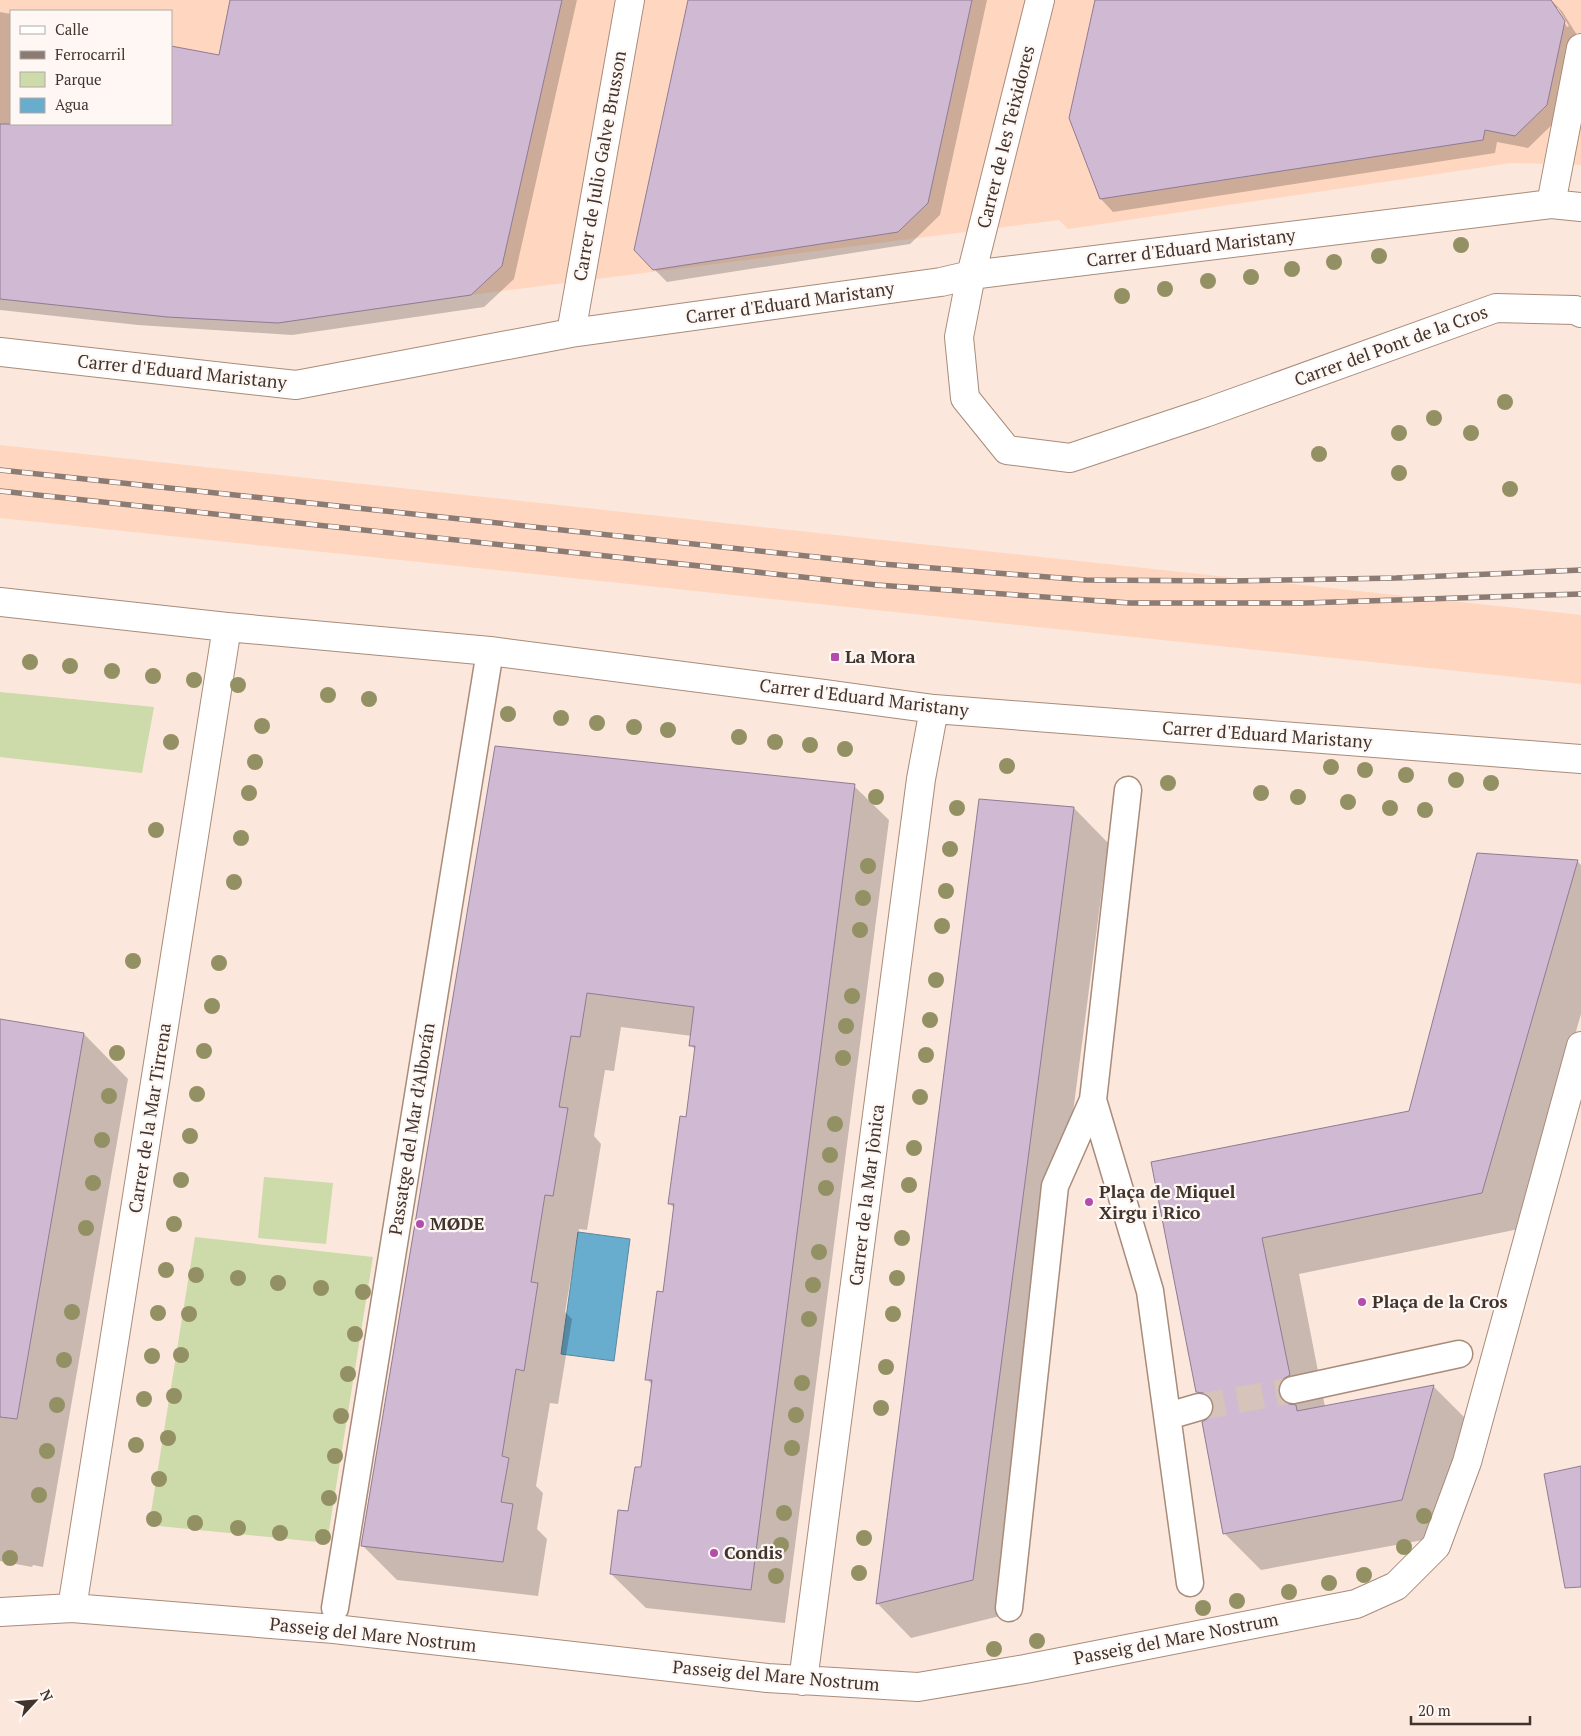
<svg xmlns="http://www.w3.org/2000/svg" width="1581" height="1736" font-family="'PT Serif',serif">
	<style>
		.built { fill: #ffd7c0; fill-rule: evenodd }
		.green { fill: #cddaa9 }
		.water { fill: #68acce; stroke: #5c889e }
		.shadow { fill: #0003; fill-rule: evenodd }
		.building { fill: #d0b9d3; stroke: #907b94 }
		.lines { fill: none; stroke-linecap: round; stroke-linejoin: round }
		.pedestrian-tunnel { stroke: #d6c3b9; stroke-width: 26; stroke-dasharray: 26 13; stroke-linecap: butt }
		.pedestrian-casing { stroke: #a98b7a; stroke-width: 29 }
		.minor-casing { stroke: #a98b7a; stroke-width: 30 }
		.pedestrian { stroke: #fff; stroke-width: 26 }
		.minor { stroke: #fff; stroke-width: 28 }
		.rail-casing { stroke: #8b7b73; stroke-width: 5.5 }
		.rail { stroke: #fef7f4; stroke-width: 4; stroke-dasharray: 11; stroke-linecap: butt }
		.tree { fill: #939163 }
		.poi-dot { fill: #b44cae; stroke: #fef7f4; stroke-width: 2 }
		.labels { text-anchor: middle; stroke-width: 4.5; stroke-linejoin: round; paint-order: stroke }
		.street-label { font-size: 18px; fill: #41342d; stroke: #fef7f4 }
		.poi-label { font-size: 18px; font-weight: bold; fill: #41342d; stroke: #fef7f4; text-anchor: start }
	</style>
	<rect width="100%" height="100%" fill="#fbe7dc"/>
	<path class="built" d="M0,0H1581V165L1511,163L1068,229L1059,220L471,295L278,323L182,318L0,298ZM11,11H171V124H11Z
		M0,445L1581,615V684L0,518Z"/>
	<path class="green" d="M0,692L154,707L142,773L0,757Z
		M264,1177L333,1183L326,1244L258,1238Z
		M195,1237L373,1257L327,1543L149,1525Z"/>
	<path class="water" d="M578,1232L630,1239L614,1361L561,1354Z"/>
	<path class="shadow" d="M231,0H577L514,279L484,307L292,335L138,325L0,310V12L11,14V124H171L220,57Z
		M690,0H987L940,215L910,244L667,282L654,269Z
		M1097,0H1551L1562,11L1577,35L1559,118L1528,148L1497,142L1495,153L1113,212L1101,199ZM1555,8H1558L1569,26L1567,27Z
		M496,747L854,786L889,820L785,1623L646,1608L611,1574L642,1469L652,1385L647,1379L664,1294L675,1209L670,1204L687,1118L696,1050L690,1045L692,1036L621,1027L614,1071L605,1070L594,1136L601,1144L587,1230L579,1229L565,1312L572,1319L558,1404L550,1403L536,1486L543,1493L537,1529L547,1539L538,1596L397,1580L363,1546Z
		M1074,808L1108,843L1008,1614L911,1638L877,1603Z
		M1577,861L1581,865V1014L1519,1229L1299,1274L1325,1407L1433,1386L1470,1423L1439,1537L1261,1570L1224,1533L1211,1418L1215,1409L1197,1392L1152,1163L1410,1112Z
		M0,1020L84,1034L128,1079L43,1567L33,1565L32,1567L0,1561Z"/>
	<path class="building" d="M230,0H562L502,266L471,295L278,323L167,317L0,299V124H171V46L219,55Z
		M688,0H972L928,203L898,232L653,270L634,250Z
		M1095,0H1551L1565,21L1547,105L1515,136L1485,130L1483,140L1100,199L1069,118Z
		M495,746L855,784L751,1590L610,1574L618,1510L628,1511L635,1467H641L652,1380H645L657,1291L663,1292L674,1204H668L680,1116L686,1117L695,1046H689L694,1007L587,993L580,1037L571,1036L559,1107L568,1108L553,1196L545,1195L531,1282L538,1283L524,1371L516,1369L502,1456L509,1458L501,1502L513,1504L503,1562L361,1546Z
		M979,799L1074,807L973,1580L876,1604Z
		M1477,853L1578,860L1482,1193L1262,1238L1290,1375L1283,1379L1279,1386L1278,1394L1282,1400L1289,1404L1296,1405L1297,1411L1434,1385L1402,1500L1223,1534L1202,1422L1210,1417L1214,1410L1213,1403L1209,1396L1203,1393L1196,1392L1151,1162L1409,1111Z
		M0,1019L84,1033L17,1419L0,1417Z
		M1581,1466V1587L1565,1588L1544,1474Z"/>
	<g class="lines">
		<path class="pedestrian-tunnel" d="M1199,1407L1293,1390"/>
		<defs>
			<path id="pedestrian" d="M1093,1100L1150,1291L1190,1583
				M1293,1390L1459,1354
				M1168,1416L1199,1407
				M335,1608L490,651
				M1009,1608L1055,1186L1093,1100L1128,790"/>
			<path id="minor" d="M1040,0L971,275L959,337L965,398L1007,450L1070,458L1205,413L1496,308L1575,310L1581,313
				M1551,204L1581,48
				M571,333L630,0
				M0,352L296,385L571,333L941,282L971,275L1551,204L1581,207
				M0,602L227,627L490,651L824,694L934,709L1581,759
				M72,1608L227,627
				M0,1612L72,1608L334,1629L767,1678L918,1687L1025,1669L1356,1604L1396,1586L1436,1546L1467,1462L1581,1046
				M803,1681L921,779L934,709"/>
		</defs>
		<use href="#pedestrian" class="pedestrian-casing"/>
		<use href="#minor" class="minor-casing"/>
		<use href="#pedestrian" class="pedestrian"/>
		<use href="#minor" class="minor"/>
		<defs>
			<path id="rail" d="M0,470L882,564L1086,580L1230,581L1396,578L1581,570
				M0,491L877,585L1130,603H1305L1581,594"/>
		</defs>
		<use href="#rail" class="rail-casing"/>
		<use href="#rail" class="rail"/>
	</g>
	<g class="tree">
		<circle cx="1461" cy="245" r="8"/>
		<circle cx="1379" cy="256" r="8"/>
		<circle cx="1334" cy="262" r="8"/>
		<circle cx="1292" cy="269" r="8"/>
		<circle cx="1251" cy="277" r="8"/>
		<circle cx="1208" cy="281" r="8"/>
		<circle cx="1165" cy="289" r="8"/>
		<circle cx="1122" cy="296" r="8"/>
		<circle cx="1505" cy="402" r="8"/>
		<circle cx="1434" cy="418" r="8"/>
		<circle cx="1399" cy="433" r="8"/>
		<circle cx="1471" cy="433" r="8"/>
		<circle cx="1319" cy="454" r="8"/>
		<circle cx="1399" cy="473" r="8"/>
		<circle cx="1510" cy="489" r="8"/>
		<circle cx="30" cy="662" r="8"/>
		<circle cx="70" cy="666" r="8"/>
		<circle cx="112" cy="671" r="8"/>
		<circle cx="153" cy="676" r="8"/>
		<circle cx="194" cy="680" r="8"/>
		<circle cx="238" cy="685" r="8"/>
		<circle cx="328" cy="695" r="8"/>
		<circle cx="369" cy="699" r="8"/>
		<circle cx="508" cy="714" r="8"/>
		<circle cx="561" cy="718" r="8"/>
		<circle cx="597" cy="723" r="8"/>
		<circle cx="262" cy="726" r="8"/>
		<circle cx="634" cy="727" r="8"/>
		<circle cx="668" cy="730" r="8"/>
		<circle cx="739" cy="737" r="8"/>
		<circle cx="171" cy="742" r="8"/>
		<circle cx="775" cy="742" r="8"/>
		<circle cx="810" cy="745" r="8"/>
		<circle cx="845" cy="749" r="8"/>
		<circle cx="255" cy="762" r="8"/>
		<circle cx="1007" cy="766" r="8"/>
		<circle cx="1331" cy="767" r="8"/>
		<circle cx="1365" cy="770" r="8"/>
		<circle cx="1406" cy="775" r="8"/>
		<circle cx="1456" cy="780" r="8"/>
		<circle cx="1168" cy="783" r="8"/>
		<circle cx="1491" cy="783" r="8"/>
		<circle cx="249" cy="793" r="8"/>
		<circle cx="1261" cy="793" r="8"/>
		<circle cx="876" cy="797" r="8"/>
		<circle cx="1298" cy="797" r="8"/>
		<circle cx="1348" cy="802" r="8"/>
		<circle cx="957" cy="808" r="8"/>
		<circle cx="1390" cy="808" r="8"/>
		<circle cx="1425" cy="810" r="8"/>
		<circle cx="156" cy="830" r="8"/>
		<circle cx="241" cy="838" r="8"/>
		<circle cx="950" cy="849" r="8"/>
		<circle cx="868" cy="866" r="8"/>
		<circle cx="234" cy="882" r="8"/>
		<circle cx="946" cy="891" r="8"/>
		<circle cx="863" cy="898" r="8"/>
		<circle cx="942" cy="926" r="8"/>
		<circle cx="860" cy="930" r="8"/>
		<circle cx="133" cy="961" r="8"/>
		<circle cx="219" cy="963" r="8"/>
		<circle cx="936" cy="980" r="8"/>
		<circle cx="852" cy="996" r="8"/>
		<circle cx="212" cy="1006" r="8"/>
		<circle cx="930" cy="1020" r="8"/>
		<circle cx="846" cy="1026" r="8"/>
		<circle cx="204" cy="1051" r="8"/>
		<circle cx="117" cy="1053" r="8"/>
		<circle cx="926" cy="1055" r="8"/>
		<circle cx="843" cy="1058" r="8"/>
		<circle cx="197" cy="1094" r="8"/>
		<circle cx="109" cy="1096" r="8"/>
		<circle cx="920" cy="1097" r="8"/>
		<circle cx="835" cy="1124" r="8"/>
		<circle cx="190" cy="1136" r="8"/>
		<circle cx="102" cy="1140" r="8"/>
		<circle cx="914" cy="1148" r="8"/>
		<circle cx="830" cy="1155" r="8"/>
		<circle cx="181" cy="1180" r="8"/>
		<circle cx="93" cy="1183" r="8"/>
		<circle cx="909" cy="1185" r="8"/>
		<circle cx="826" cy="1188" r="8"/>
		<circle cx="174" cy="1224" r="8"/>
		<circle cx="86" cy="1228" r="8"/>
		<circle cx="902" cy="1238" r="8"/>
		<circle cx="819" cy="1252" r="8"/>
		<circle cx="166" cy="1270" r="8"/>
		<circle cx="196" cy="1275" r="8"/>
		<circle cx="238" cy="1278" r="8"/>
		<circle cx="897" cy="1278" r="8"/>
		<circle cx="278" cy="1283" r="8"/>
		<circle cx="813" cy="1285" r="8"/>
		<circle cx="321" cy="1288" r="8"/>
		<circle cx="363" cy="1292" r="8"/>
		<circle cx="72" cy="1312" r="8"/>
		<circle cx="158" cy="1313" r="8"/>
		<circle cx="189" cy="1314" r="8"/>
		<circle cx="893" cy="1314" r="8"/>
		<circle cx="809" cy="1319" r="8"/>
		<circle cx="355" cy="1334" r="8"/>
		<circle cx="181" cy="1355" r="8"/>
		<circle cx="152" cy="1356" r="8"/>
		<circle cx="64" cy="1360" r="8"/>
		<circle cx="886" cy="1367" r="8"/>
		<circle cx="348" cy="1374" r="8"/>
		<circle cx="802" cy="1383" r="8"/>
		<circle cx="174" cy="1396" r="8"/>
		<circle cx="144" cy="1399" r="8"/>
		<circle cx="57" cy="1405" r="8"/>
		<circle cx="881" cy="1408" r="8"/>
		<circle cx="796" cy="1415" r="8"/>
		<circle cx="341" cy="1416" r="8"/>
		<circle cx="168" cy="1438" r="8"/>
		<circle cx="136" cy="1445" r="8"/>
		<circle cx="792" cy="1448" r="8"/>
		<circle cx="47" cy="1451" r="8"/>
		<circle cx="335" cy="1456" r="8"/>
		<circle cx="159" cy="1479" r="8"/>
		<circle cx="39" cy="1495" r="8"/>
		<circle cx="329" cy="1498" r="8"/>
		<circle cx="784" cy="1513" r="8"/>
		<circle cx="1424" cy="1516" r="8"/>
		<circle cx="154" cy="1519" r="8"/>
		<circle cx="195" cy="1523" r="8"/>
		<circle cx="238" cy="1528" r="8"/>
		<circle cx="280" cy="1533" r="8"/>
		<circle cx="323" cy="1537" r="8"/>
		<circle cx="864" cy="1538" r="8"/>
		<circle cx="781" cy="1545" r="8"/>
		<circle cx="1404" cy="1547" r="8"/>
		<circle cx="10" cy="1558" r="8"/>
		<circle cx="859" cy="1573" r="8"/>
		<circle cx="1364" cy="1575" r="8"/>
		<circle cx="776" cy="1576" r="8"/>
		<circle cx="1329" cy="1583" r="8"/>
		<circle cx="1289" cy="1592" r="8"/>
		<circle cx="1237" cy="1601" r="8"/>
		<circle cx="1203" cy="1608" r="8"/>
		<circle cx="1037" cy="1641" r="8"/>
		<circle cx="994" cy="1649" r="8"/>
	</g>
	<g class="poi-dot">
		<rect x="830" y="652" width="10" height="10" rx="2.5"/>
		<circle cx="1089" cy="1202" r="5"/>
		<circle cx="420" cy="1224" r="5"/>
		<circle cx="1362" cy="1302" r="5"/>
		<circle cx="714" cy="1553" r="5"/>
	</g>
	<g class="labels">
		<g class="street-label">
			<text transform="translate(1006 137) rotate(-76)" y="6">Carrer de les Teixidores</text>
			<text transform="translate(600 166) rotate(-80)" y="6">Carrer de Julio Galve Brusson</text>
			<text transform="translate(1191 248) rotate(-7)" y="6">Carrer d'Eduard Maristany</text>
			<text transform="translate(790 303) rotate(-8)" y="6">Carrer d'Eduard Maristany</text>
			<text transform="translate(1391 346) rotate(-20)" y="6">Carrer del Pont de la Cros</text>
			<text transform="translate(182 372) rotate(6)" y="6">Carrer d'Eduard Maristany</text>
			<text transform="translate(864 698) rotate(7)" y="6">Carrer d'Eduard Maristany</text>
			<text transform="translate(1267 735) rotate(4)" y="6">Carrer d'Eduard Maristany</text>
			<text transform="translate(150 1118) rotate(-81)" y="6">Carrer de la Mar Tirrena</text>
			<text transform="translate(412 1129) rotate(-81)" y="6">Passatge del Mar d'Alborán</text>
			<text transform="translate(867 1195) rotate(-83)" y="6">Carrer de la Mar Jònica</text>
			<text transform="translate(373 1635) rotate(6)" y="6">Passeig del Mare Nostrum</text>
			<text transform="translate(1176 1639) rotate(-11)" y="6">Passeig del Mare Nostrum</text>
			<text transform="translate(776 1676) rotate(5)" y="6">Passeig del Mare Nostrum</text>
		</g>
		<g class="poi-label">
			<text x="845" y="663">La Mora</text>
			<text x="1099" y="1198">Plaça de Miquel<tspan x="1099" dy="21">Xirgu i Rico</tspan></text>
			<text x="430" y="1230">MØDE</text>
			<text x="1372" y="1308">Plaça de la Cros</text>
			<text x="724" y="1559">Condis</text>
		</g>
	</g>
	<rect x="10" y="10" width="162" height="115" fill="#fef7f4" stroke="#b2a9a4"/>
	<rect x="20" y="26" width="25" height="8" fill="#ffffff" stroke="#b2a9a4"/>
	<text x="55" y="35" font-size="15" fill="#41342d">Calle</text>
	<rect x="20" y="51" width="25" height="8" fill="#8b7b73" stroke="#b2a9a4"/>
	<text x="55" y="60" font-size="15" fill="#41342d">Ferrocarril</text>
	<rect x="20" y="72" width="25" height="15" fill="#cddaa9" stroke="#b2a9a4"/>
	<text x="55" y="85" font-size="15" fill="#41342d">Parque</text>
	<rect x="20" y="98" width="25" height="15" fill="#68acce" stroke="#b2a9a4"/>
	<text x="55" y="110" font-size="15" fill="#41342d">Agua</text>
	<g transform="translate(35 1701) rotate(64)" stroke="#fef7f4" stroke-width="4" paint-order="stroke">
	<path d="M0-4L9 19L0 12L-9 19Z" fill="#41342d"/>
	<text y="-8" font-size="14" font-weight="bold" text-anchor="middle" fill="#41342d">N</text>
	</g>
	<path d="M1411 1716v8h119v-8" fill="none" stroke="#41342d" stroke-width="2.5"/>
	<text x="1418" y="1716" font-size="15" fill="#41342d" stroke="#fef7f4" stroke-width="4" paint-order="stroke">20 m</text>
</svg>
